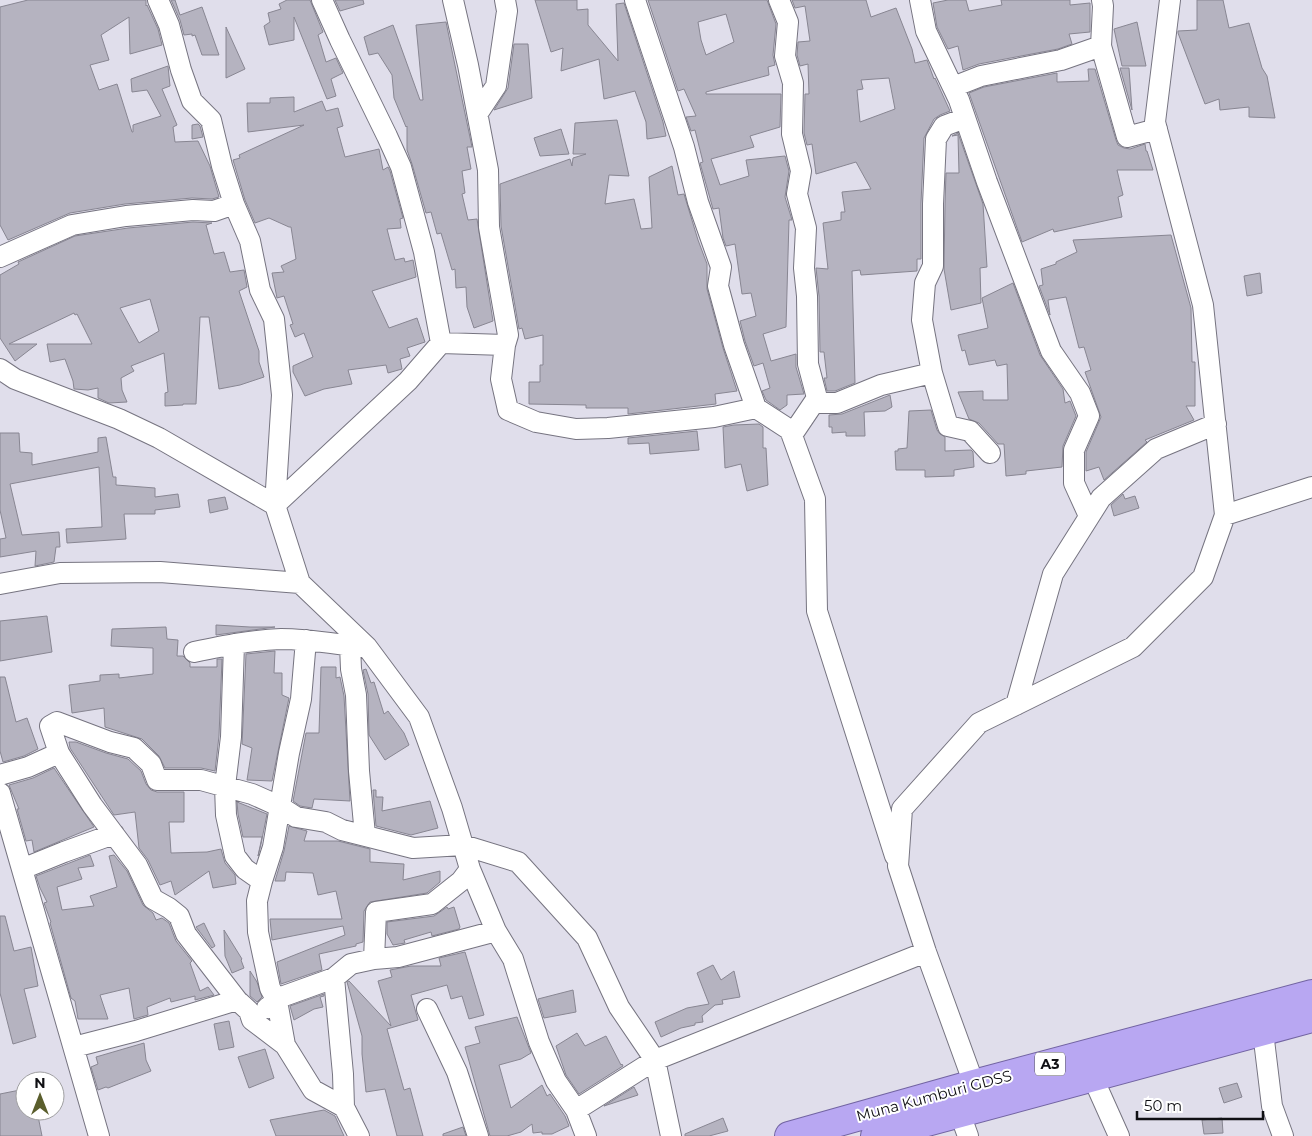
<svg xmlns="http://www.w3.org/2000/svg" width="1312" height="1136" font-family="Montserrat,sans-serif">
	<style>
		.building { fill: #b5b3c0; stroke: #888692; fill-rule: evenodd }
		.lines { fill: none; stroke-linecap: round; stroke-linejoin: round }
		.minor-casing { stroke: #767480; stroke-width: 22 }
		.trunk-casing { stroke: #7264a2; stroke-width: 30 }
		.minor { stroke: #fff; stroke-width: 20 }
		.trunk { stroke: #b8a7f2; stroke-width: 28 }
		.labels { text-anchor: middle; stroke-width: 4; stroke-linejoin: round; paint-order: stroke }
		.shield { fill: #fff; stroke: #58585a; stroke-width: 1 }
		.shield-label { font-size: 14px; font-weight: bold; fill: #101014 }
		.street-label { font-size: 15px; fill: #101014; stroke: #fff }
	</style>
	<rect width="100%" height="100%" fill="#e0deeb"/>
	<path class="building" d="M28,0H146V6L147,5L158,29L162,45L130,54L129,17L101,35L109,60L90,65L99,90L117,84L132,132H133V125L161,116L147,90L132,92L131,79L168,66L170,86L162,89L177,125L173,127L175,142L198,141L210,166L219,197L212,199L192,198L125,204L70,213L8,240L0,225V7Z
		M171,0H175L180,15L202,7L219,55H202L195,35L192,36V34L184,35L180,20Z
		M287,0H310L323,32L318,35L326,62L336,58L343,73L331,79L336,96L327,99L294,17V40L269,45L264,26L270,22L268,13L281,9L279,4Z
		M335,0H363L364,4L340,11Z
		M535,0H577V10L588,9V25L618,61L616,4L624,3L663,122L666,136L647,139L646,122L635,91L604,99L599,59L561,71L563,48L551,52Z
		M648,0H767L776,24L773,55L775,65L768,67L769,75L706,92V94H781L780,127L750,136L754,147L711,159L720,185L749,176L746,160L785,156L789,171L785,197L792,220H789L786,327L763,334L771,361L796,354V367L804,394L787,395V405L780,410L766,400L762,391L770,388L763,363L754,366L745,341L740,321L756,316L751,293L742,294L735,244L726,246L723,238L719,208L713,209L700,163L703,162L695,130L691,131L686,117L696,116L684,89L678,91ZM726,14L734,42L706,55L701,40L698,22Z
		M792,0H866L871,17L896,8L912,49L915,63L927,60L934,79L935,78L950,111L940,115L934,119L924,138L921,203V259H917V271L861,275L860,270L852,271L855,383L835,391H827L824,378H827L824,352H820L819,296L816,268L828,269L823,223L841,220V212H845L842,192L871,189L856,162L816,174L812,144L807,145L804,133L805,94H809L808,64L800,66L797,55L798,42L810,41L805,6L795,8ZM889,78L895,109L860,122L857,90L863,89L861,80Z
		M948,0H966L969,11L1002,5L1001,0H1070V5L1090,3V32L1069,34L1072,44L1058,49L979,64L963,70L958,46L948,49L937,27L933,3Z
		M1197,0H1223L1229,28L1249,23L1262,68L1267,76L1275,118L1249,117V107L1220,110L1219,99L1205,104L1178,33V31L1197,30Z
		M446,22L472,147H467L471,169L462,171L465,193L462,194L468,220L477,219L493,321L474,328L467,307L466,287L456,288L455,269L452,270L441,233L437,234L431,212L426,213L412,164L407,150V126L406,127L394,98L392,75L378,53L369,55L364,37L393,25L420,100H423L416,25Z
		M1137,22L1146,66H1122L1114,29Z
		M226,27L245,69L226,78Z
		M514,44H528L532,98L494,110L508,88Z
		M1120,68H1129L1132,110Z
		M1088,69H1095L1116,140L1118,145L1124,148L1130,149L1145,144L1146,151H1147L1153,170H1117L1123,195L1118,197L1122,217L1054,232L1053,229L1022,242L969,93L984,87L1057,73V82L1089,81Z
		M294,97V112L322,101L326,111L338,108L343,126L337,128L345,157L379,149L383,170L388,167L390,171L403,218L400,219L401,228L387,229L395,260L404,258L405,262L413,260L416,277L372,291L389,328L417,318L425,342L407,348L410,356L400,359L402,369L388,373L386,365L348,370L352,384L324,389L305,396L293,372V366L313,357L304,333L295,337L290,325L293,324L284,296L277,298L272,273L284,272L281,266L296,259L291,227H289L269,218L255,223L245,200L233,160L240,158L239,155L304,125L248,132L247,103H270V98Z
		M617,120L629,176L609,175L605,204L634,199L641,229L652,228L649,177L672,166L678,195L684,194L698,240L707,264V289L723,348L737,391L715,394L716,404L628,414V408H586V405L529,404V382H540V365H543V335L525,339L522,328L519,329L501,226L500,184L570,159L572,166L573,158L586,154H573L575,123Z
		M198,124L200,126L203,137L192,139V125Z
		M561,129L569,154L540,156L534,138Z
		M958,133L983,204L987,267L980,268L981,303L951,310L944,269L945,204L946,173H959L958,135L952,136Z
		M193,222L212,223L206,225L214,254L224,252L230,272L244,270L247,287L239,291L259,351V362L264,377L240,385L219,389L209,317H200L196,404H183V405L165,406V393L168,392L164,353L131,366L134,371L121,378L122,390L127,402L109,403L98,398V388L88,390L74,389L73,381L65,359L50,362L47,344H92L77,314L75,315L74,313L9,344H37L15,361L0,338V275L19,264L18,262L75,236L128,228ZM150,299L159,331L139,343L120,308Z
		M1171,235L1191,308L1192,362H1195V406H1186L1194,420L1145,440L1147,442L1104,480L1099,467L1086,471V452L1101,417L1085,372L1091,370L1084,347L1079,348L1066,297L1048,300L1050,315L1039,286L1043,285L1041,269L1056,264V262L1077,252L1073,240Z
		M1260,273L1262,293L1247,296L1244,276Z
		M1013,283L1040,355L1063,389L1065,403L1070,401L1076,416L1063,446L1062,467L1026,471V474L1006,476L1004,444H998L979,423L969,419L958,392L983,391V400H1008L1007,364L997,366L995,360L969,365L965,350L962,351L958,335L988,328L982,298Z
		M890,395L892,407L885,411L864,412L865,436H846V432L832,433V427H829V415L842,414Z
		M931,410L937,430L940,434L945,437V451L971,450L973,452L974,467L954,470V476L925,477V470H896L895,451H898V449L907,448L909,411Z
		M759,424L763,427V448H766L768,485L747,491L741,464L725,468L723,427L734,425Z
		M697,431L699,450L650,454L649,443L628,444V438Z
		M0,433H19L20,452L32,453V465L98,452V438L106,437L113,477H116V485L155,488V497L178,494L180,507L155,510V514H124L126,539L67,543L66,529L102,527L99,467L10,484L22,535L59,532L60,547H56L54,562L35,566L36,551L0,557V539L6,538L0,510Z
		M1123,494L1125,499L1135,496L1139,508L1114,516L1111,505Z
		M225,497L228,509L210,513L208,500Z
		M47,616L52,652L0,661V621Z
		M216,625L250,627H275L216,635Z
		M166,627L167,639L178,640L177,656H183L190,663V667H217V659H222L219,736L215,771L201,768H165L159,756L142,739L105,727L104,708L72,713L69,685L100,681V675L119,674V678L153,674V648L111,646L112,629Z
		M275,651L274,673H282V695L289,698L272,781L247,780L252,748L242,744L246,654Z
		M321,667H336V678L340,677L344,696L350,801L314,799L312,808L300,806L293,801L306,733H319Z
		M366,669L371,683L374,682L384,714L388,711L404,733L409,745L385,760L369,735L368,694L363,670Z
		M0,677H5L16,722L27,718L38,749L24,756L3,762L0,751Z
		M69,742H76L106,753L128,759L141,771L146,784L151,790L157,792H184V822H169L171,853L207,852L221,849L225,863L235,875L236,884L213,888L209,871L175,895L171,881L160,885L148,860L139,848L135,812L114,815L70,748Z
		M54,768L94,827L34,852L32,840L26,841L17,809H19L9,785L33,778Z
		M373,790H376V797H383L382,811L430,801L438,828L411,835L376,826Z
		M237,802L267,814L261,844L258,856L262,837H243L238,814Z
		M289,826L307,831L304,841H338L370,849V862L404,864L403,880L440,871V882L427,893L370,902L364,911L363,942L356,944V946L319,954L322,970L281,984L277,962L345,935L343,926L272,940L270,919H342L336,891L318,895L313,873L286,872L285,881H275L284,851Z
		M90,855L94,866L78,868L82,879L57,887L62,910L94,906L90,896L117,887L109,856L114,855L127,871L143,905L153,913L156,920L162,918L169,923L176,941L192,961L190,963L200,991L208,987L214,995L195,1000V996L171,1002L170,998L147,1007L148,1015L134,1019L129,988L100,995L108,1019H78L75,1001L71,998L50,923L51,922L44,903L47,902L40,888L36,876Z
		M447,907L448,909L454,907L460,927L459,929L432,936L431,932L404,940L405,943L393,945L387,934V922L434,916Z
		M0,916H5L14,951L31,947L38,986L24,989L36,1037L13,1044L0,993Z
		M204,923L215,946L212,948L196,927Z
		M224,930L242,959L241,960L244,968L232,973L225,956Z
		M465,952L484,1015L469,1019L462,996L451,999L447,985L411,995L418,1020L387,1029L404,1090L410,1088L423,1136H397L385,1089L366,1092L362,1054V1036L347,982L349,981L391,1026L378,981L392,977L390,970L411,966H441L439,958Z
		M713,965L721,980L734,971L740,997L722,1000L723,1004L715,1005L702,1016L703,1022L695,1023V1025L681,1028L661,1037L655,1022L687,1008L709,1004L697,973Z
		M250,971L257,982L262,997L257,1002L250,996Z
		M573,990L576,1012L544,1018L538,999Z
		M324,994V996L320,997L323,1007L314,1009L294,1020L290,1006Z
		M517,1017L531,1053L521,1059L499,1065L511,1108L542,1085L547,1096L550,1094L565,1116L569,1126L552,1134H542V1132L533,1133L532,1124L521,1132L507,1136H490L465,1047L480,1043L475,1027Z
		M229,1021L234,1047L219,1050L214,1024Z
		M577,1033L585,1046L606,1036L621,1065L622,1064L623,1066L579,1094L566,1075L556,1046Z
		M144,1043L146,1060L151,1071L108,1088L106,1087L98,1090L91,1067L98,1064L96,1057Z
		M265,1049L274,1078L249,1088L238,1057Z
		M1237,1083L1242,1097L1224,1103L1219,1088Z
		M634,1087L638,1095L604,1106Z
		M25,1089V1111H37L42,1136H0V1094Z
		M324,1110L335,1116L344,1136H276L270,1120Z
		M723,1118L728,1131L709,1136H685V1134Z
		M1222,1118L1223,1133L1204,1134L1202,1120Z
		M463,1127L466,1136H443V1134Z"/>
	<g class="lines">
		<defs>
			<path id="minor" d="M158,0L169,25L181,70L192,101L211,120L222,166L234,204L250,241L260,290L274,319L282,395L275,505
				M322,0L340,40L387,136L401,167L424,252L441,343
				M453,0L468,65L488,170L489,227L508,335L505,345
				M635,0L684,147L698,202L721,267L718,286L734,345L756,408L790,430L815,499L817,611L895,856
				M779,0L788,22L785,56L793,83L792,134L801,171L797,194L806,228L804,268L807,296L808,364L817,398L792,435
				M920,0L926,31L959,100L987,182L1051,351L1080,393L1089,416L1074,450V483L1089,516
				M1102,0L1103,6L1101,46L1127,137L1157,129
				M953,87L981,76L1061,60L1101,46
				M478,113L496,86L507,11L505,0
				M965,118L944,126L936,139L933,204V266L925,283L922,320L932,373L948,426L970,431L990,453
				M0,257L72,225L126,216L193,210L214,211L234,204
				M441,343L505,345L501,379L508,410L536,422L576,429L608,428L714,417L756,408
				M0,369L15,379L119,419L159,438L275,505L300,583L367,647L419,717L452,808L470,869L496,931L513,959L539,1042L556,1081L576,1110L586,1136
				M814,403H837L881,385L932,373
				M275,505L408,381L441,343
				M1225,515L1312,487
				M0,584L60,573L160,572L300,583
				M234,644L231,737L225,786L226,815L235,856L245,869L262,881L257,901L258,932L270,988L277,1001L285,1045L313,1090L344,1107L359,1136
				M350,645L351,669L356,695L359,771L365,835
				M194,652C223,646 252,640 281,639C308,639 335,644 362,647
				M1016,705L1053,574L1101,498L1156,449L1216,424
				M0,775L28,767L59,753
				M0,793L99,1136
				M22,869L64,852L114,834
				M262,881L273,847L289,753L301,699L306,640
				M374,959L376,912L432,904L461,881L470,869
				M334,978L343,1074L344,1107
				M267,1008L284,996L334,978L351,964L374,959L398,957L496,931
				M427,1009L457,1072L478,1136
				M1263,1032L1272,1106L1283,1136
				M285,1045L252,1020L249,1011L237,1000L186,934L179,916L169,908L153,899L137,865L92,805L59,753L50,726L57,722L110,742L134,748L151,764L157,780H201L252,794L279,806L296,817L326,822L342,830L413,848L463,845L518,862L587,938L619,1007L655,1060L926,952
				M74,1047L136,1031L237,1000
				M1093,1078L1119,1136
				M974,1084L926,952L898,866L902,809L979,723L1133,647L1203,577L1225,515L1203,305L1155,122L1170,0
				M576,1110L655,1060L671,1136
				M960,1114L968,1136"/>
			<path id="trunk" d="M789,1136L974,1084L1312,994
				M875,1136L1312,1018"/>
		</defs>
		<use href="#minor" class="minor-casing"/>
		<use href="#trunk" class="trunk-casing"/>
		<use href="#minor" class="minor"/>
		<use href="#trunk" class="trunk"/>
	</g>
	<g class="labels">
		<rect class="shield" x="1035" y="1052.5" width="30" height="23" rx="4"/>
		<g class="shield-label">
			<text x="1050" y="1069">A3</text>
		</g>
		<g class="street-label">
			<text transform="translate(934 1096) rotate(-15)" y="5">Muna Kumburi GDSS</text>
		</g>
	</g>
	<g transform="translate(40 1096)"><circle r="24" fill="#ffffff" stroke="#9f9fa1"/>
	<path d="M0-4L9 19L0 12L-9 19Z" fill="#5a5e2c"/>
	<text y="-8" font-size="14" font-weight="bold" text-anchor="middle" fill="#101014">N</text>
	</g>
	<path d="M1137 1111v8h126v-8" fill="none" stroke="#101014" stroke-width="2.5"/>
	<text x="1144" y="1111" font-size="15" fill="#101014" stroke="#ffffff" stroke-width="4" paint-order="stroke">50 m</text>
</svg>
